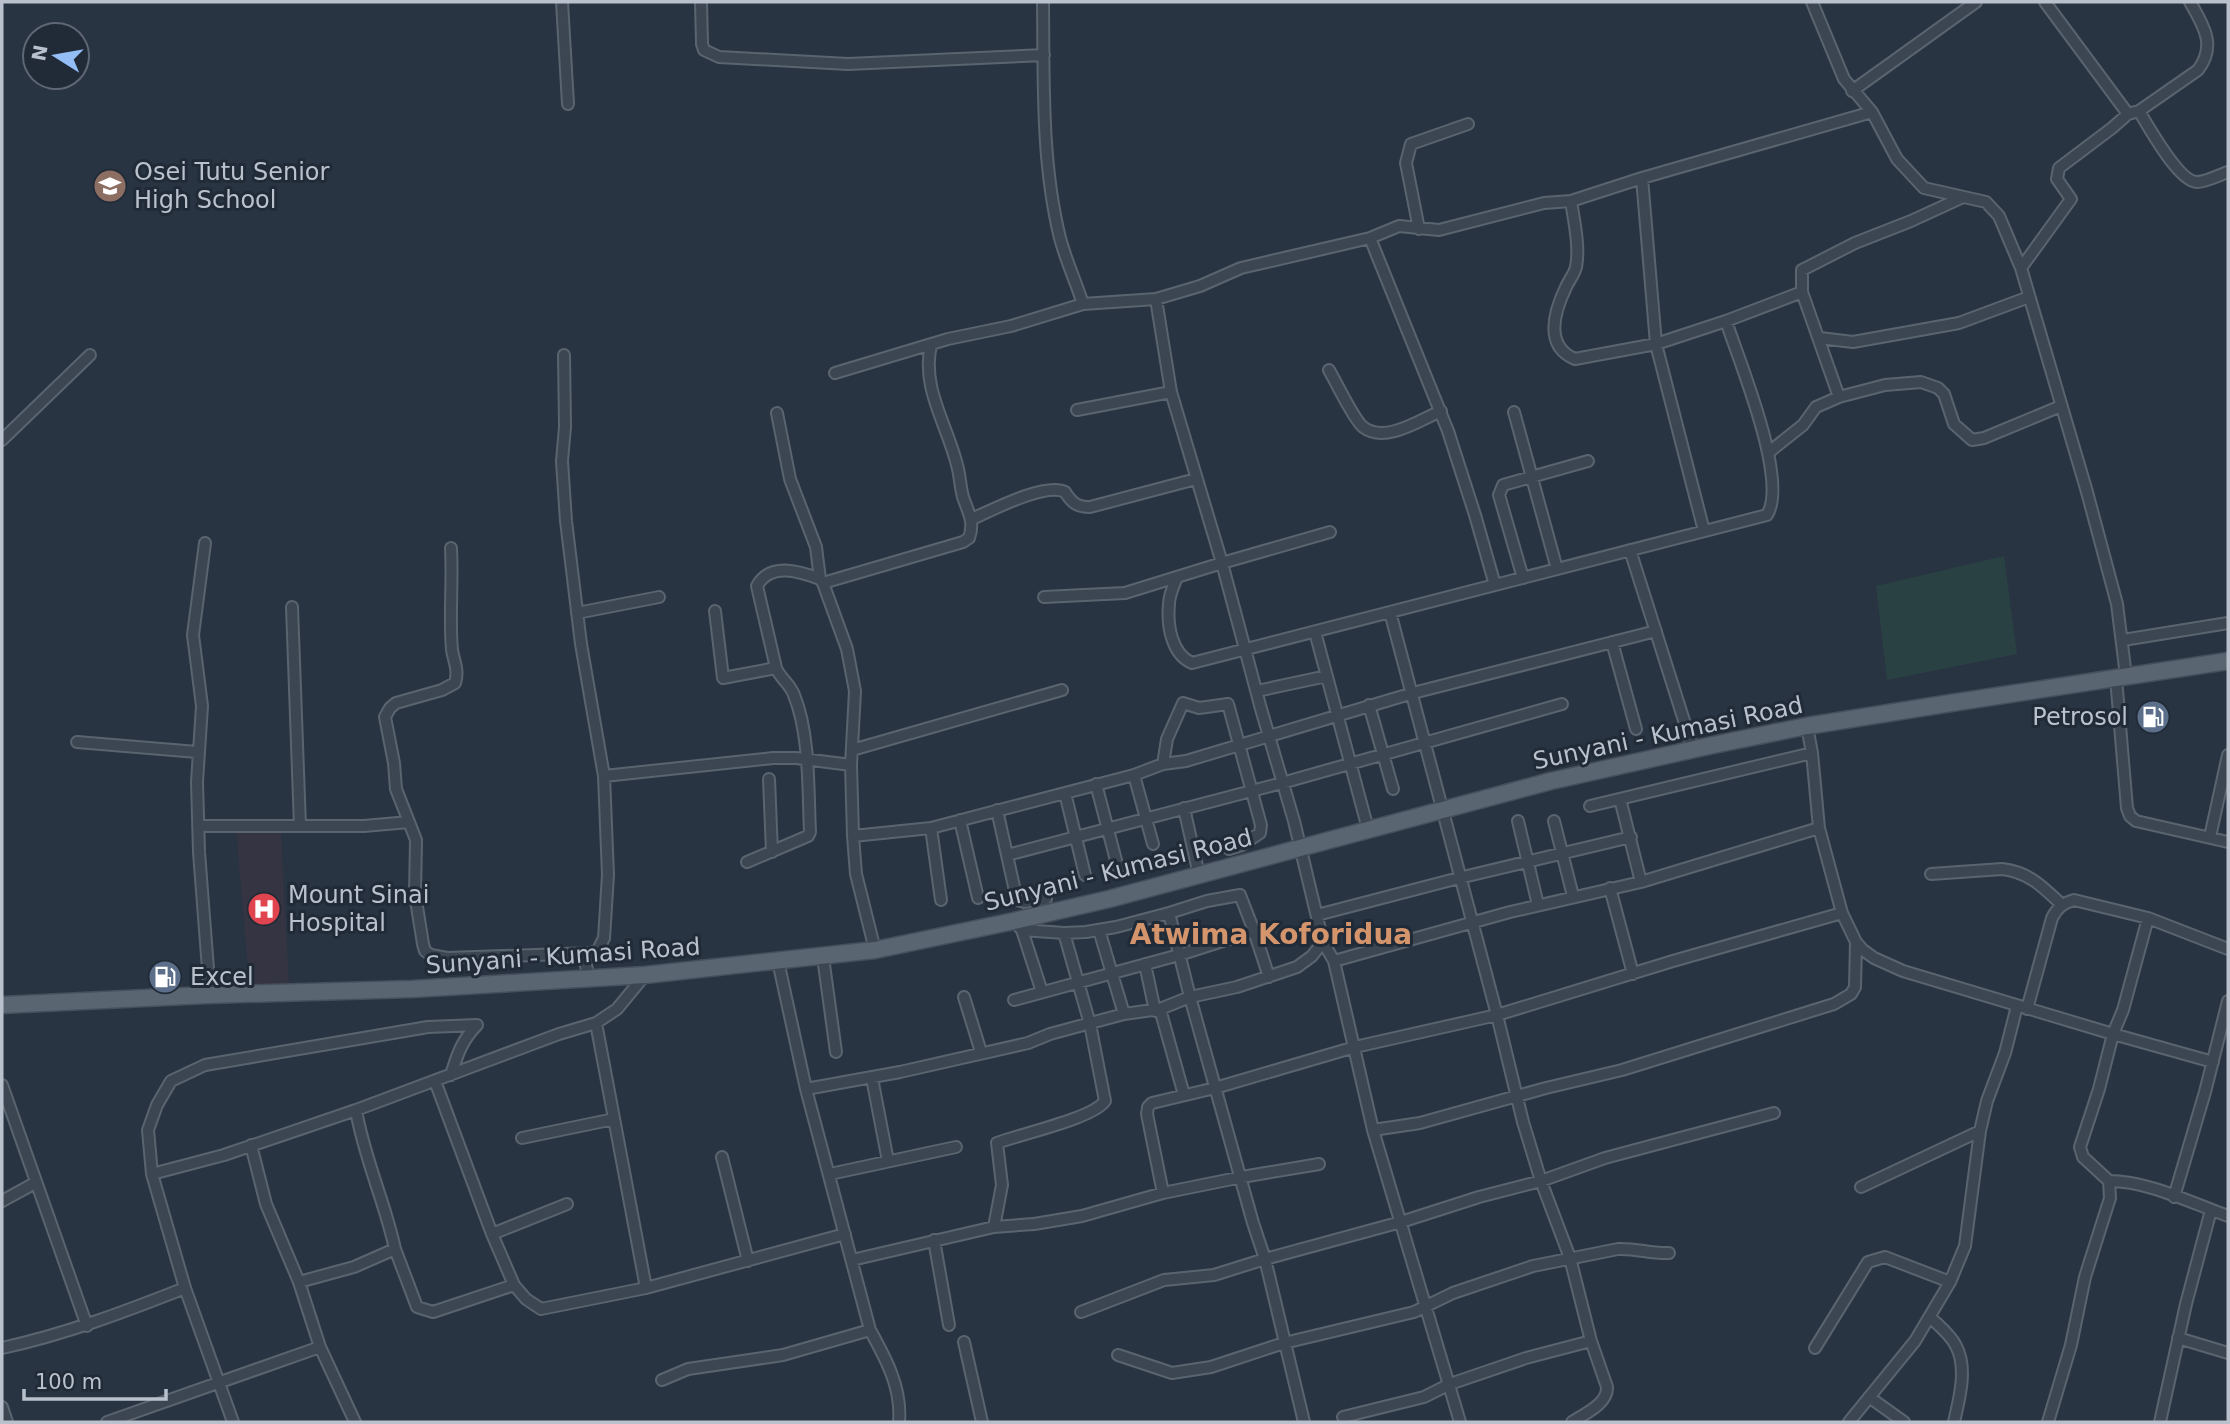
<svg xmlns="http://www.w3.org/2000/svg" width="2230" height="1424" font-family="'DejaVu Sans',sans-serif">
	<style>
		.medical { fill: #353443 }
		.grass { fill: #2a4143 }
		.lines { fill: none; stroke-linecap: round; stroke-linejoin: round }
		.street-casing { stroke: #5a646f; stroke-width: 14 }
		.primary-casing { stroke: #464f5b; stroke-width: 19 }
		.street { stroke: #3c4652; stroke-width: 10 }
		.primary { stroke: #5a6572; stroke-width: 16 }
		.labels { text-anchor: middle; stroke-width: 6; stroke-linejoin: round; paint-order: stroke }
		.poi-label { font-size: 24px; fill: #b9c1cc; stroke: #212b37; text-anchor: start }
		.street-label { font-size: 24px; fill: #b9c1cc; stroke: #212b37 }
		.quarter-label { font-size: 28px; font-weight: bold; fill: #d4956c; stroke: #212b37 }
	</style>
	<rect width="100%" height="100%" fill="#283442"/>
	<path class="medical" d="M236,831H281L289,986L250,989Z"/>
	<path class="grass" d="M2004,556L2017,654L1887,680L1876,586Z"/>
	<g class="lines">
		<defs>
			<path id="street" d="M562,2L568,104
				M701,2L702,44L704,50L719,57L848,64L1044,55
				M1043,2C1044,80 1041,161 1060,238C1066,261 1076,282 1083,304L1156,299L1200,286L1241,268L1370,238L1399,226L1439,230L1544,203L1571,201L1642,178L1872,112
				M1812,2L1844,79L1872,112L1897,159L1924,188L1986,202L1999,216L2021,268L2087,492L2117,604L2126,676
				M2045,2L2128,114L2139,111L2198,70C2217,45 2203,25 2190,2
				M1852,91L1976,2
				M2139,111C2148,126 2179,182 2197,182C2206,182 2219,175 2228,172
				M1642,178L1656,344L1704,531
				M1571,201C1574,221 1580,247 1576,267C1574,275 1569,280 1566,287C1554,312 1544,346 1575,359L1656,344L1726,321L1802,292
				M1419,229L1406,163L1411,144L1468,124
				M1370,238L1448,431L1475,515L1495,585
				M2021,268L2071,199L2057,179L2059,168L2112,128L2128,114
				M1156,299L1171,392L1222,563L1261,709L1294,821L1323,942L1334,961L1373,1130L1460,1422
				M1820,338L1853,342L1959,323L2029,297
				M1329,370C1336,382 1354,420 1363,427C1385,444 1420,420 1441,411
				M835,373L948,339L1011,326L1083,304
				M1839,397L1802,292V270L1855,243L1911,221L1961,198
				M1077,410L1171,392
				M1514,412L1557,569
				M777,413L790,479L816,547L820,579L823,583L847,649L855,691L851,765L853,836
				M2,440L90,355
				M1769,452L1803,425L1816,407L1839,397L1885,385L1921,382L1938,388L1944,394L1954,424L1972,440L1984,438L2061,406
				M972,519C992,510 1046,482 1065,492C1072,503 1077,507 1090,507L1196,479
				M205,543L193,635L202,706L197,782L199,852L210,995
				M1630,550L1693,749
				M1177,577C1174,585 1169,595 1169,604C1167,624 1171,654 1192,663L1767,515C1789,480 1739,361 1726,321
				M1523,578L1499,495L1503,485L1588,461
				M823,583L963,542L969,538C975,522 968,512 963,497C960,486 960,475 957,465C947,424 921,388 931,345
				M1044,597L1125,593L1222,563L1330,532
				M292,607L300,826
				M715,611L723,678L776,668
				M1390,612L1497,1015L1523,1122L1541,1181L1570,1258L1591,1341L1607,1387C1608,1404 1584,1414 1572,1422
				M577,613L659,597
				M1315,632L1368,829
				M2123,640L2228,623
				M1612,642L1636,729
				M2116,678L2127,808L2130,816L2136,821L2228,842
				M1257,691L1327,676
				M1369,705L1393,789
				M1807,726L1812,753L1819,828L1842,913L1856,942L1863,950L1874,958L1903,971L2113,1034L2099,1089L2080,1147L2083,1157L2109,1181C2149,1181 2191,1203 2228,1216
				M77,742L197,752
				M852,750L1062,690
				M1163,764L1167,739L1183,703L1199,708L1228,704L1261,825L1260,833L1242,845L1229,849
				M1134,775L1153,844
				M604,776L773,758H796L851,765
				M769,779L772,852
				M1096,784L1118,868
				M1065,793L1085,875
				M1620,799L1641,882
				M1590,806L1812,753
				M1184,808L1199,875
				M997,810L1017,900L1024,902L1046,899
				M960,820L978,898
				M1518,821L1538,905
				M1554,821L1573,896
				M409,822L396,789L394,763L385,717L390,708L396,703L442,690L455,683C459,670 454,662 452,650C449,616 453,582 451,548
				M198,826H364L409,822L416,840L415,894L423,944L425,951L431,955L447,958L591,953L598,950L604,938L608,875L604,776L581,644L566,521L562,461L565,427L564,355
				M931,828L941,900
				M2210,837L2228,755
				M1007,855L1282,783L1562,704
				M747,862L808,836L810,832C808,789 810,734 794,695C790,684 780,678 776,668L757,586C770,562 799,571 820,579
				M1931,874L2002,869C2029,872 2043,887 2062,905
				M1610,888L1633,974
				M1169,913L1207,901L1240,895L1254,931L1269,977
				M1317,915L1459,878L1631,837
				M2148,918L2123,1010L2113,1034L2213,1062
				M1014,921L1022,930L1064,933L1086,932L1116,927L1169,913L1190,997L1253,1223L1265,1259L1304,1422
				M1022,930L1042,992
				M1099,930L1124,1014
				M875,950L856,874L853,836L931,828L1134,775L1163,764L1186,761L1413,693L1656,631
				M583,953L589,978
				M823,957L836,1052
				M778,961L806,1089L870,1330C886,1359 902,1388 899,1422
				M1334,961L1510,912L1641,882L1819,828
				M1145,964L1155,1011
				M964,997L981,1052
				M1014,1000L1179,955L1254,931
				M1160,1009L1184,1095
				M2027,1009L2052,918C2057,908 2063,903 2074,900L2148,918L2228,949
				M596,1023L646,1288
				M872,1078L888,1161
				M435,1081L492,1234L514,1285L526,1299L541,1309L646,1288L845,1234
				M2,1085L87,1326
				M806,1089L900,1072L1028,1043L1050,1034L1124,1014L1160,1009L1190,997L1237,987L1297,967L1312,956L1323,942
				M1373,1130L1420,1123L1546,1088L1622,1070L1834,1004L1851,994L1855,987L1856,942
				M522,1138L614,1119
				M251,1145L266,1204L299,1282L320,1347L355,1422
				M722,1157L748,1261
				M152,1174L148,1130L157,1105L171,1081L205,1065L428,1027L477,1025C462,1040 457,1055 451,1075
				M830,1174L956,1147
				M1861,1187L1980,1131
				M1163,1193L1147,1114L1148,1107L1152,1103L1215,1088L1355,1047L1497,1015L1673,961L1842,913
				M2174,1197L2205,1092L2228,1001
				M2,1201L35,1183
				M994,1227L1002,1185L997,1143C1020,1134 1092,1119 1105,1101L1090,1024L1064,933
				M492,1234L567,1204
				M934,1240L949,1325
				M395,1249L417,1307L433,1312L514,1285
				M852,1260L994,1227L1034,1224L1082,1216L1163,1193L1242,1177L1319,1164
				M299,1282L354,1267L395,1249C385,1202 364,1158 356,1110
				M185,1288L152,1174L224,1155L356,1110L559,1034L596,1023L617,1009L645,975
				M1081,1312L1164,1280L1214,1275L1265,1259L1401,1222L1479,1197L1541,1181L1605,1158L1774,1113
				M1930,1317C1939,1326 1951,1335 1956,1346C1968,1368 1959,1400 1954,1422
				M2178,1338L2228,1353
				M964,1342L982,1422
				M2,1348C66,1334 124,1312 185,1288L233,1422
				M1815,1348L1868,1262L1885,1257L1950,1282
				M1118,1355L1172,1373L1211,1367L1284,1343L1414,1312L1453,1293L1533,1266L1618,1249C1636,1248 1651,1254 1669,1253
				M662,1380L688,1369L783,1355L870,1330
				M1869,1397L1904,1422
				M2,1407L7,1422
				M1343,1417L1424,1397L1450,1384L1526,1358L1591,1341
				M107,1422L320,1347
				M1849,1422L1915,1341L1950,1282L1965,1246L1980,1131L1987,1101L2005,1053L2017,1006
				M2048,1422L2071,1345L2085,1277L2110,1198L2109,1181
				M2160,1422L2186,1304L2211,1210"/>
			<path id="primary" d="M2,1005L207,995L412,989L645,975L875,950L1014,921L1109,899L1551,781L1713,745L1807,726L1951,703L2228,661"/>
		</defs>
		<use href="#street" class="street-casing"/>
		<use href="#primary" class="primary-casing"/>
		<use href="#street" class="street"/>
		<use href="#primary" class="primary"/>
	</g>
	<defs>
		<symbol id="school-disc" viewBox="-11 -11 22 22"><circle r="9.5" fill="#8d6e63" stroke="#212b37"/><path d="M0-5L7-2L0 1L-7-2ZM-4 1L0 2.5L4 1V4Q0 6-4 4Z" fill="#fff"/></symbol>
		<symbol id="fuel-disc" viewBox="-11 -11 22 22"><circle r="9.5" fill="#5c6f8a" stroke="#212b37"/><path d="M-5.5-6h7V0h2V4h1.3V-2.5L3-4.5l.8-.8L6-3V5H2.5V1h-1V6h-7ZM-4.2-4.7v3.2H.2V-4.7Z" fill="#fff"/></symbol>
		<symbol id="hospital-disc" viewBox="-11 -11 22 22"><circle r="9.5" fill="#e0444e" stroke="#212b37"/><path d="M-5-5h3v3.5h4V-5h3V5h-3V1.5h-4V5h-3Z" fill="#fff"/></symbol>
	</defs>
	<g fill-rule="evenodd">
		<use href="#school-disc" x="91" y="167" width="38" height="38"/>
		<use href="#fuel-disc" x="2134" y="698" width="38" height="38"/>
		<use href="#hospital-disc" x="245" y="890" width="38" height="38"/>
		<use href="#fuel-disc" x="146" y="958" width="38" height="38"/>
	</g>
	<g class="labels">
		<g class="poi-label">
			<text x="134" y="180">Osei Tutu Senior<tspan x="134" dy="28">High School</tspan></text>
			<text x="2128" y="725" text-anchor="end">Petrosol</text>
			<text x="288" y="903">Mount Sinai<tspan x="288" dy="28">Hospital</tspan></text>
			<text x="190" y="985">Excel</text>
		</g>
		<g class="street-label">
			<text transform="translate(1668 733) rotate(-12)" y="8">Sunyani - Kumasi Road</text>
			<text transform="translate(1118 870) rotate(-14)" y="8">Sunyani - Kumasi Road</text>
			<text transform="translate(563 956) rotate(-4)" y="8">Sunyani - Kumasi Road</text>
		</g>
		<g class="quarter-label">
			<text x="1271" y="944">Atwima Koforidua</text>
		</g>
	</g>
	<rect width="2230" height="1424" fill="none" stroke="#b9c1cc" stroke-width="7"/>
	<g transform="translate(56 56) rotate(281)"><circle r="33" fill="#212b37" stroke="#5e6773" stroke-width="2"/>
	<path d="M0-5L12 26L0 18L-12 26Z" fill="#94bef6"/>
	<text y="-10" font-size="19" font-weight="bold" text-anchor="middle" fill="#b9c1cc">N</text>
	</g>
	<path d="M24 1389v10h142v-10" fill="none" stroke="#b9c1cc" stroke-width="3.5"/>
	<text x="35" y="1389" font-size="21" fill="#b9c1cc" stroke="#212b37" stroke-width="5" paint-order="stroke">100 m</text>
</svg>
